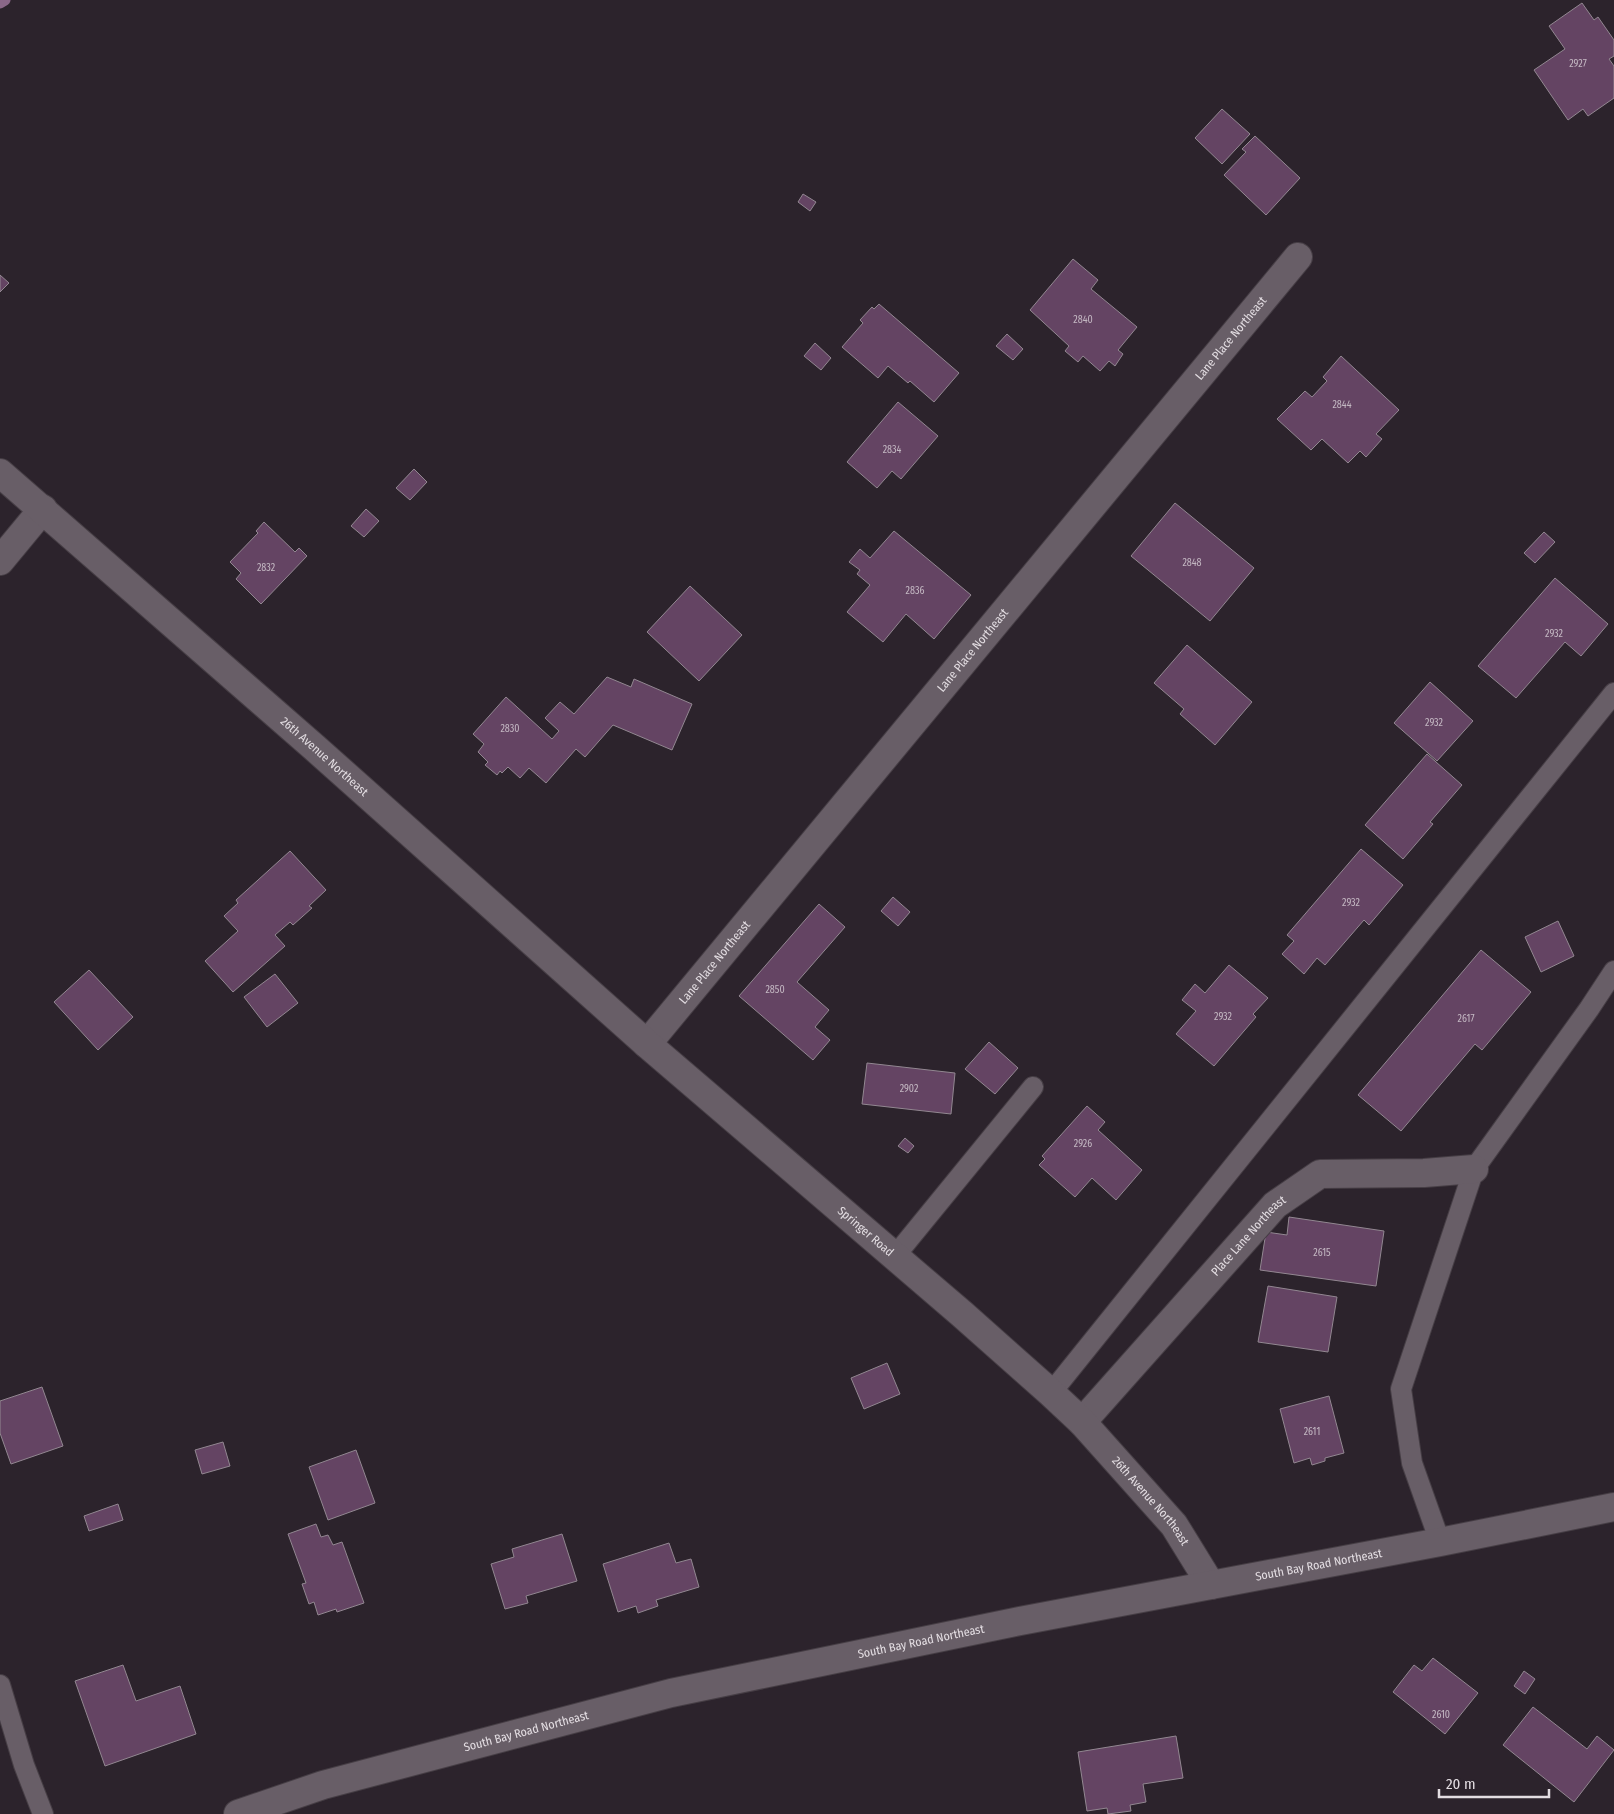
<svg xmlns="http://www.w3.org/2000/svg" width="1614" height="1814" font-family="'Fira Sans Condensed',sans-serif">
	<style>
		.lines { fill: none; stroke-linecap: round; stroke-linejoin: round }
		.stream { stroke: #8a6788; stroke-width: 11 }
		.building { fill: #644463; stroke: #928791 }
		.service-casing { stroke: #463e45; stroke-width: 22 }
		.minor-casing { stroke: #463e45; stroke-width: 30 }
		.tertiary-casing { stroke: #463e45; stroke-width: 30 }
		.service { stroke: #685e67; stroke-width: 20 }
		.minor { stroke: #685e67; stroke-width: 28 }
		.tertiary { stroke: #685e67; stroke-width: 28 }
		.labels { text-anchor: middle; stroke-width: 4; stroke-linejoin: round; paint-order: stroke }
		.number-label { font-size: 10px; fill: #c3b7c2 }
		.street-label { font-size: 12px; fill: #e3dde2; stroke: #2c232c }
	</style>
	<rect width="100%" height="100%" fill="#2c232c"/>
	<g class="lines">
		<path class="stream" d="M0,3L5,0"/>
	</g>
	<path class="building" d="M1582,3L1594,20L1598,17L1614,40V56L1609,59L1614,66V98L1588,116L1583,109L1568,120L1534,70L1565,49L1549,26Z
		M1222,109L1250,134L1222,164L1195,138Z
		M1255,136L1300,178L1266,215L1224,175L1246,152L1242,149Z
		M803,194L816,202L810,211L798,202Z
		M1073,259L1098,280L1091,289L1137,327L1118,350L1123,354L1115,366L1109,361L1100,371L1083,356L1078,362L1065,351L1069,346L1030,310Z
		M0,275L9,283L0,292Z
		M879,304L959,373L934,402L910,381L908,383L888,366L878,378L842,347L863,323L860,320L872,307L874,309Z
		M1007,334L1023,349L1013,360L996,346Z
		M815,343L831,358L821,370L804,356Z
		M1341,356L1399,410L1376,434L1382,439L1366,457L1360,451L1348,463L1322,439L1311,450L1277,419L1305,391L1312,397L1327,381L1323,377Z
		M898,402L938,436L901,479L892,471L877,488L847,462Z
		M414,469L427,482L410,500L396,488Z
		M1175,503L1254,568L1210,621L1131,556Z
		M366,509L379,521L364,537L351,526Z
		M264,522L295,552L299,548L307,556L261,604L236,579L241,573L230,562L258,533L256,531Z
		M894,531L971,595L934,639L906,614L883,642L847,612L870,585L857,574L860,570L849,562L860,549L870,558Z
		M1544,532L1555,542L1535,563L1524,553Z
		M1555,578L1608,624L1581,656L1565,642L1516,698L1478,666Z
		M690,586L742,635L699,681L647,632Z
		M1187,645L1252,702L1215,745L1180,714L1184,709L1154,683Z
		M607,677L631,687L634,679L692,704L672,750L613,725L585,757L576,749L546,783L529,768L520,778L508,767L502,773L500,771L497,775L485,765L488,762L478,752L484,744L473,734L506,697L552,739L559,731L545,718L560,702L574,714Z
		M1430,682L1473,721L1437,761L1394,723Z
		M1427,754L1462,785L1430,822L1433,824L1403,859L1365,825Z
		M1361,849L1403,885L1369,925L1364,920L1325,965L1317,958L1304,974L1282,954L1294,941L1287,935Z
		M290,851L326,890L309,906L312,908L293,925L290,922L275,935L285,946L233,992L205,961L238,931L224,916L238,903L236,900Z
		M893,897L910,912L898,926L881,911Z
		M819,904L845,927L797,982L829,1010L815,1027L830,1040L813,1060L739,996Z
		M1558,921L1574,956L1541,972L1525,937Z
		M1481,950L1531,992L1482,1050L1475,1044L1401,1131L1358,1095Z
		M1229,965L1268,998L1253,1014L1256,1017L1214,1066L1176,1034L1196,1011L1182,1000L1195,984L1205,993Z
		M89,970L133,1017L98,1050L54,1002Z
		M275,974L298,1003L267,1027L244,997Z
		M989,1042L1018,1068L995,1094L965,1069Z
		M867,1063L955,1073L951,1114L862,1104Z
		M1087,1106L1105,1122L1098,1130L1142,1170L1116,1200L1092,1178L1075,1197L1039,1165L1045,1159L1042,1156Z
		M905,1138L914,1146L908,1153L898,1146Z
		M1289,1217L1384,1231L1376,1286L1260,1270L1266,1232L1287,1235Z
		M1268,1286L1337,1297L1328,1352L1258,1342Z
		M887,1363L900,1394L864,1409L851,1378Z
		M42,1387L63,1446L11,1464L0,1433V1401Z
		M1329,1396L1344,1453L1325,1458V1461L1312,1465L1310,1458L1294,1463L1280,1409Z
		M223,1442L230,1466L202,1474L195,1450Z
		M356,1450L375,1503L328,1520L309,1467Z
		M118,1504L123,1520L89,1531L84,1516Z
		M316,1524L321,1537L328,1535L333,1545L342,1542L364,1603L337,1612L336,1609L318,1615L314,1602L309,1604L302,1584L306,1583L288,1534Z
		M562,1534L577,1581L526,1596L528,1603L505,1609L491,1564L514,1557L512,1549Z
		M669,1543L676,1563L691,1559L699,1587L656,1600L658,1606L638,1613L636,1606L618,1612L603,1564Z
		M1433,1658L1478,1693L1445,1734L1393,1692L1414,1665L1422,1671Z
		M123,1665L136,1701L180,1686L196,1734L105,1766L75,1681Z
		M1524,1671L1535,1679L1525,1694L1514,1686Z
		M1533,1707L1587,1749L1597,1736L1614,1750L1574,1802L1503,1745Z
		M1176,1736L1183,1778L1143,1784L1146,1802L1130,1805L1131,1811L1108,1814L1107,1808L1087,1811L1078,1752Z"/>
	<g class="lines">
		<defs>
			<path id="service" d="M895,1256L1033,1087
				M1051,1393L1614,693
				M1440,1542L1412,1463L1401,1389L1474,1169L1589,1009L1614,971
				M0,1685L24,1765L43,1814"/>
			<g id="minor">
				<path d="M0,561L43,509"/>
				<path id="s1" d="M647,1044L1298,257"/>
				<path id="s2" d="M1082,1422L1275,1205L1320,1174L1424,1173L1474,1169"/>
			</g>
			<g id="tertiary">
				<path id="s3" d="M0,473L315,748L647,1044L962,1314L1051,1393L1082,1422L1174,1525L1211,1585"/>
				<path id="s4" d="M238,1814L323,1785L671,1693L1020,1621L1440,1542L1614,1507"/>
			</g>
		</defs>
		<use href="#service" class="service-casing"/>
		<use href="#minor" class="minor-casing"/>
		<use href="#tertiary" class="tertiary-casing"/>
		<use href="#service" class="service"/>
		<use href="#minor" class="minor"/>
		<use href="#tertiary" class="tertiary"/>
	</g>
	<g class="labels">
		<g class="number-label">
			<text x="1578" y="67">2927</text>
			<text x="1083" y="323">2840</text>
			<text x="1342" y="408">2844</text>
			<text x="892" y="453">2834</text>
			<text x="1192" y="566">2848</text>
			<text x="266" y="571">2832</text>
			<text x="915" y="594">2836</text>
			<text x="1554" y="637">2932</text>
			<text x="1434" y="726">2932</text>
			<text x="510" y="732">2830</text>
			<text x="1351" y="906">2932</text>
			<text x="775" y="993">2850</text>
			<text x="1223" y="1020">2932</text>
			<text x="1466" y="1022">2617</text>
			<text x="909" y="1092">2902</text>
			<text x="1083" y="1147">2926</text>
			<text x="1322" y="1256">2615</text>
			<text x="1312" y="1435">2611</text>
			<text x="1441" y="1718">2610</text>
		</g>
		<g class="street-label">
			<text dy="4" stroke="none"><textPath href="#s1" startOffset="916">Lane Place Northeast</textPath></text>
			<text dy="4" stroke="none"><textPath href="#s1" startOffset="511">Lane Place Northeast</textPath></text>
			<text dy="4" stroke="none"><textPath href="#s3" startOffset="431">26th Avenue Northeast</textPath></text>
			<text dy="4" stroke="none"><textPath href="#s1" startOffset="106">Lane Place Northeast</textPath></text>
			<text dy="4" stroke="none"><textPath href="#s3" startOffset="1151">Springer Road</textPath></text>
			<text dy="4" stroke="none"><textPath href="#s2" startOffset="250">Place Lane Northeast</textPath></text>
			<text dy="4" stroke="none"><textPath href="#s3" startOffset="1544">26th Avenue Northeast</textPath></text>
			<text dy="4" stroke="none"><textPath href="#s4" startOffset="1110">South Bay Road Northeast</textPath></text>
			<text dy="4" stroke="none"><textPath href="#s4" startOffset="705">South Bay Road Northeast</textPath></text>
			<text dy="4" stroke="none"><textPath href="#s4" startOffset="300">South Bay Road Northeast</textPath></text>
		</g>
	</g>
	<path d="M1439 1789v8h110v-8" fill="none" stroke="#e3dde2" stroke-width="2.5"/>
	<text x="1446" y="1789" font-size="15" fill="#e3dde2" stroke="#2c232c" stroke-width="4" paint-order="stroke">20 m</text>
</svg>
